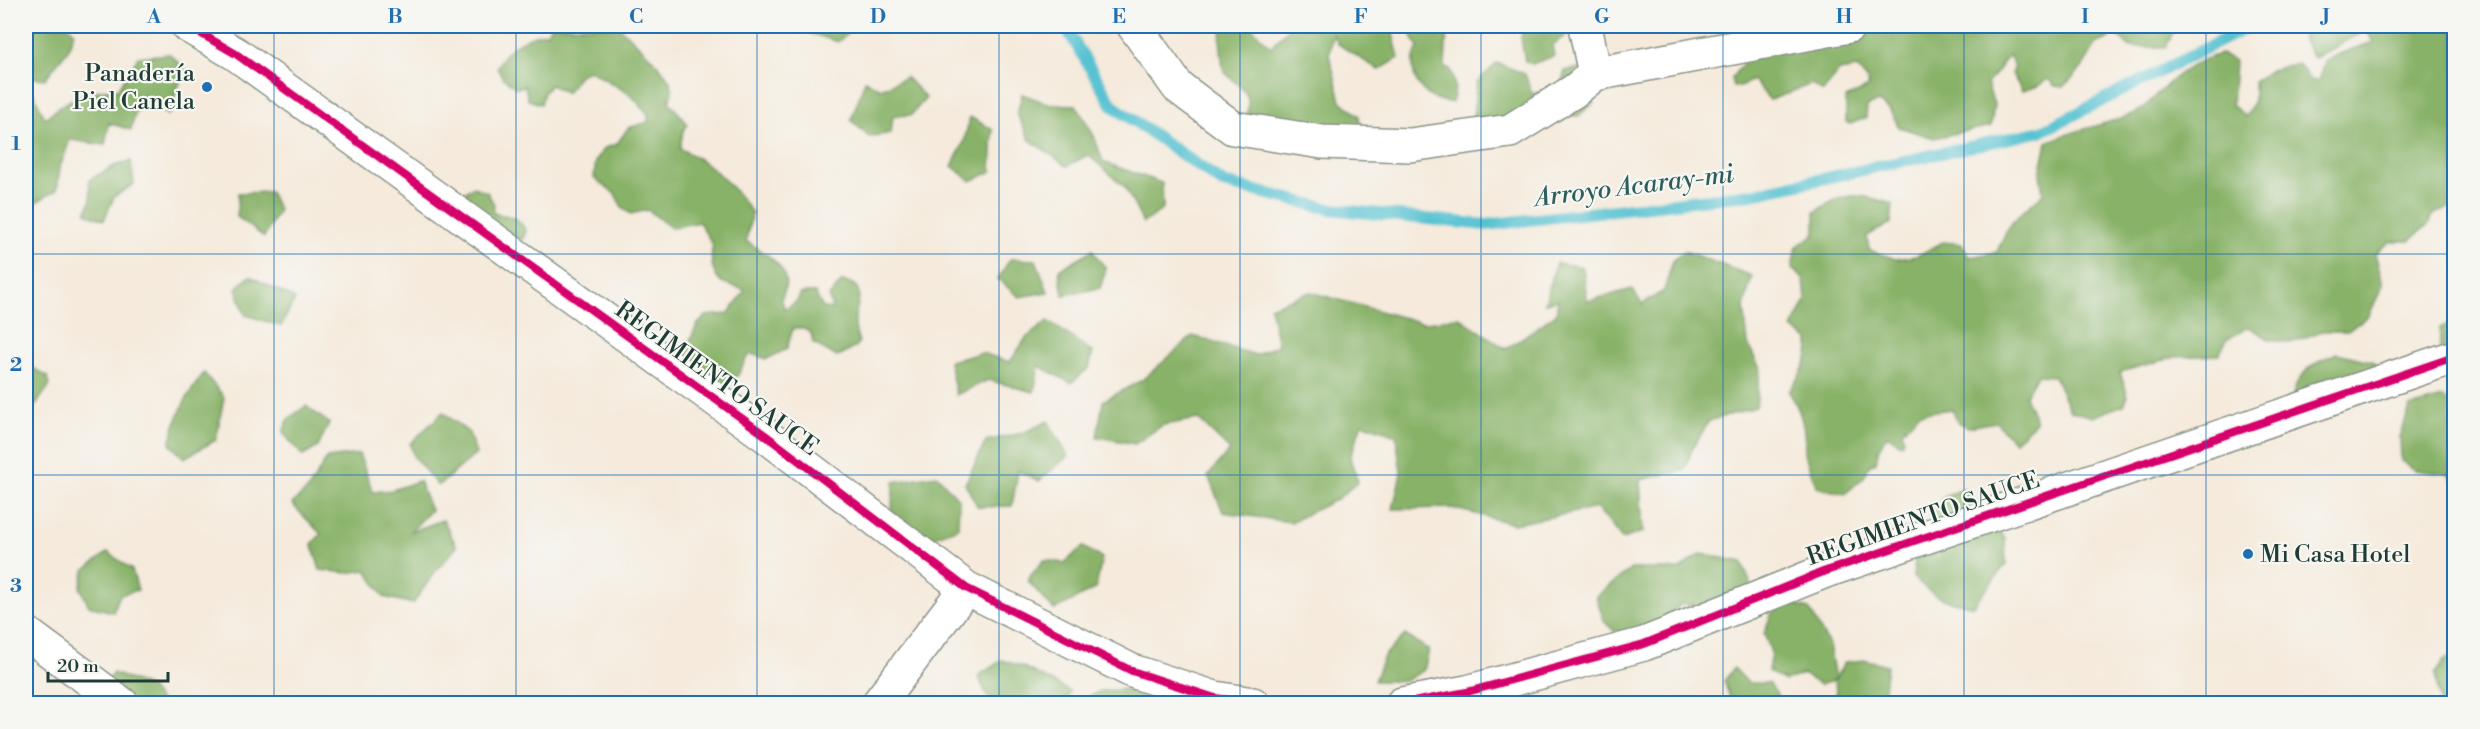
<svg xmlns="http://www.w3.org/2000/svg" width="2480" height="729" font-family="'Libre Bodoni',serif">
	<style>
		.forest { fill: #88b268; stroke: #54784e; stroke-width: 1.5 }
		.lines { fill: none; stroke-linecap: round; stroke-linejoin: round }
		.stream { stroke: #58c2d2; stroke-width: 12 }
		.minor-casing { stroke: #8a9488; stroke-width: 36 }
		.minor { stroke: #fff; stroke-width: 33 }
		.cycleway-casing { stroke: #f6f6f2; stroke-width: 11 }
		.cycleway { stroke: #d6006c; stroke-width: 8 }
		.grid { fill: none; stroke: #1f6fb2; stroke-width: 1.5; stroke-opacity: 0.55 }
		.poi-dot { fill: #1f6fb2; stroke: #f6f6f2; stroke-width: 2 }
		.labels { text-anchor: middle; stroke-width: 4.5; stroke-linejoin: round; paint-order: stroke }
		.poi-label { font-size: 24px; fill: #1f3d34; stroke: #f6f6f2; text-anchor: end }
		.street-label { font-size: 24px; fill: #1f3d34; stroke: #f6f6f2 }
		.water-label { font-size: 26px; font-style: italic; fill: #2d5e5c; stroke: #f6f6f2 }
		.neatline { fill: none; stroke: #1f6fb2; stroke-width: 2 }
		.grid-label { font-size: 20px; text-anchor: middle; font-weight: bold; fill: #1f6fb2 }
	</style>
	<rect width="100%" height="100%" fill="#f6f6f2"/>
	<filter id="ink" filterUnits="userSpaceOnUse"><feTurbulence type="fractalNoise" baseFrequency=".0167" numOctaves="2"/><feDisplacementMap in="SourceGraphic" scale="12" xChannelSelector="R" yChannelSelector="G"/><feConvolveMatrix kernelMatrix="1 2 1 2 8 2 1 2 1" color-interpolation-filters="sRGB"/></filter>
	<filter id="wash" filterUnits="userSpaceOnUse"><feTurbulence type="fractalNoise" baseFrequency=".008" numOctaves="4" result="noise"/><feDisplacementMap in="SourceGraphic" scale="24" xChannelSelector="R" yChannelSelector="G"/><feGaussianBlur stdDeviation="1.35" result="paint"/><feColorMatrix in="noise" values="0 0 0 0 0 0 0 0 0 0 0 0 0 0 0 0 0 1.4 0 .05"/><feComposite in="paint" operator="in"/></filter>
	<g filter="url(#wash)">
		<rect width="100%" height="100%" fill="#f5eadb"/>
		<path class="forest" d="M26,26H69L74,32L68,50L45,79L26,77L45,118C72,97 83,90 118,89L138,57L170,54L185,69L168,115L145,100L135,114L131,130L109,123L105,145L70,140L60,167L57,190L26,208Z
			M550,26H618C630,37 671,73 672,88C673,92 670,98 669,102L688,124L683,131L680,149C711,162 733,186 752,213L746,241C768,255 797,270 781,299L785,309L797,301L801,293H815L823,308L832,309L829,297L842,281C868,284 857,303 855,318C854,327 856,334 859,342L856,347L837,357L813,343L811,333L802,328H793L787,349L767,359L751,354L746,359L738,375L718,392L680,363L697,325L706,316L728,314L745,291C738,286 730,286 722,282C711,275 710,256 713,245L699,222L671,228L648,210L631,214L623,209L615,194L594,178L596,160L605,148L617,144L628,128L648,122V114L631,95L590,70L578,76L567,93L551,85L544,92L541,104L528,100L525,86L516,88L503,78L497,67C505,47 528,35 548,32Z
			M812,26H855L838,42L810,33Z
			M1075,26H1122C1107,35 1090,34 1075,26Z
			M1223,26H1250L1271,47L1290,26H1391L1399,58L1379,70L1338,44L1333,34L1329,55L1341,101L1359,116L1361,130L1245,120C1255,90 1241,90 1223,70L1220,39Z
			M1417,26H1447L1445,67L1450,69C1454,81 1457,89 1452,102C1424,104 1403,73 1418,48L1411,34Z
			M1523,26H1568L1565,36L1552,45L1554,56L1532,64L1525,61L1521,38Z
			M1737,26H2177L2166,47H2129L2113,31L2110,38L2096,44L2082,68L2063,87L2055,86L2048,79L2038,86L2022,91L2012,74L2015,66L2009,55L1987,84L1994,104L1991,126L1934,138L1899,127L1889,109L1878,102L1867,106L1866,118L1850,124L1846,122V98L1869,87L1866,78L1857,68L1839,71L1823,92L1811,84L1770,100L1753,80L1740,86H1733L1731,79L1744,62Z
			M2318,26H2454V206L2432,215L2428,225L2409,241H2390L2375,253L2383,285L2369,315L2348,331H2322L2290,343L2269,339L2249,327L2227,339L2219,355L2175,357L2120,372L2128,396L2123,405L2093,417L2070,411L2054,376L2037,375L2025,396L2036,422L2014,442L1996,422L1967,427L1957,421L1952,409L1920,413L1902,431L1904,440L1901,444L1887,435L1879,448L1876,462L1869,466L1864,477L1845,494L1817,487C1813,476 1805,461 1805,450C1805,428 1802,411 1789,392C1800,375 1810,362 1809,341L1792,328L1806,301L1804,279L1792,269L1796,247L1815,234V212C1845,190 1859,194 1893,204L1891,223L1867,236L1869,250L1896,259L1917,256L1943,242L1962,244L1970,257L1997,252C2010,218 2018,217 2043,194L2040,174L2047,142C2077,128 2110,125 2139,111C2148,106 2155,95 2163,89C2179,72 2199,60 2221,54L2235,61L2232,105L2246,117L2254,100V82L2270,70L2298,63L2310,80L2318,81L2325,62L2336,55L2373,42L2367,31C2347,37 2333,51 2314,58L2301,38Z
			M1497,63L1525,74L1532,94L1560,88L1565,71L1588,67L1594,103L1578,116L1567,115L1553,122L1472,126L1477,82Z
			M906,77L926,98L911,115L893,116L891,133L869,137L851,120L865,80L881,89Z
			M1022,94L1049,104L1076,105L1094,136L1103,162L1162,183L1163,209L1143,223L1125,187L1088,155L1067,166L1030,140L1017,114Z
			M970,117L993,130L991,172L971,181L952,166L964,142Z
			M131,161L134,184L114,197L104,220L86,213L91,199L89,180L114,166Z
			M473,187L487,192L494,204L493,213C509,217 517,214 526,231L523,239L514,241L460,202L464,193Z
			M270,192L279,210L264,237L237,217L238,193Z
			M1092,250L1106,269L1100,288L1063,295L1059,270Z
			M1684,251L1752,276L1744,307L1748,344L1760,369L1756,407L1709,421L1692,449L1685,470L1640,480L1643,532L1622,539L1597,508L1514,524L1452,508L1393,509L1401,473L1396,435L1362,423L1350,458L1358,482L1337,499L1291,522L1223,512L1208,476L1230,450L1198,419L1163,425L1135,444L1097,437L1103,401L1142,380L1193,336L1256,355L1278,345L1270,307L1310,292L1423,323L1459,317L1506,349L1556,314L1558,300L1545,303L1556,263L1583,267L1587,301L1632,289L1642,304L1664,291L1673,260Z
			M1010,259L1036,260L1048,292L1019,297L998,279Z
			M250,276L295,299L281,326L245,315L236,288Z
			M1048,321L1093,352L1089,368L1071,383L1039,366L1034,392L988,380L956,395L949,361L982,353L1010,362L1026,338Z
			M2454,321V361L2440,349V328Z
			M2337,353L2374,362L2379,373L2293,399C2293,375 2317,361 2337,353Z
			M31,367L47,376L50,385L33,409L26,410V377Z
			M204,373L224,397L216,440L184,458L170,444C176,415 186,396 204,373Z
			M2442,398L2454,406V481L2448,474L2414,470L2401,460L2400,437L2410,407Z
			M306,406L329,423L318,447L303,456L283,433L288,419Z
			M443,412L469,433L476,454L438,486L414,457L410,444Z
			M1048,421L1068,456L1039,481L1018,471L1012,506L978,507L965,484L986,441L1023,433Z
			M359,454L373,492L392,490L419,481L431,510L410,532L443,520L457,547L434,573L413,604L384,597L366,570L348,573L320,570L312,544L321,534L292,504L309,488L327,458Z
			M937,475L959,500L958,528L932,538L891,516L894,482Z
			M1964,488L2005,538L2006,564L1973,606C1943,601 1933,598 1913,576L1916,554L1931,526V512L1944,497Z
			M1083,547L1102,558L1096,588L1054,610L1027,580L1044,560L1064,563Z
			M108,552L132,570L138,590L120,595L113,612L89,606L80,588L85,570Z
			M1701,554L1742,562L1753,590L1713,610L1681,604L1660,626L1615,632L1604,621L1596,596L1631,569H1680Z
			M1788,602L1809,609L1829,645L1835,679L1845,662L1867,660L1887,665L1882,704L1837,703L1835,680L1820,685L1803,674L1785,681L1768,671L1771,652L1764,634L1771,614Z
			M1405,635L1429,650L1424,670L1405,681H1374L1384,656Z
			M2454,654V703H2440L2435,674L2444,660Z
			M1002,660L1023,667L1070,691L1065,703H1009L1010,699L988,698L978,676Z
			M1734,668L1748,683H1769L1783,703H1732L1724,681Z
			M113,673L149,687L162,703H112L101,691Z
			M1125,689L1146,699L1147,703H1074L1101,691Z"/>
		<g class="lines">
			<path class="stream" d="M1065,26L1113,106L1223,183L1330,209L1486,225L1752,194L2042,131L2250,26"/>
		</g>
	</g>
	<g filter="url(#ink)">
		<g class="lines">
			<defs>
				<path id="minor" d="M188,26L236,54L765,435L966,588L1132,671L1215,698L1253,704
					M1134,26L1178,87L1233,128L1322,142L1410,145L1510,131L1574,91L1595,74L1849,26
					M1585,26L1595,74
					M26,633L122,704
					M878,704L966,588
					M1402,704L1467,692L1644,644L1823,572L2454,357"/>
			</defs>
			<use href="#minor" class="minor-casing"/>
			<use href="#minor" class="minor"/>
			<defs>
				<path id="cycleway" d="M188,26L236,54L765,435L966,588L1132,671L1215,698L1253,704
					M1402,704L1467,692L1644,644L1823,572L2454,357"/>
			</defs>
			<use href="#cycleway" class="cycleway-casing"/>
			<use href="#cycleway" class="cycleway"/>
		</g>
	</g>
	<path class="grid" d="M274,26V704M516,26V704M757,26V704M999,26V704M1240,26V704M1481,26V704M1723,26V704M1964,26V704M2206,26V704M26,254H2454M26,475H2454"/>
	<g class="poi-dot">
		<circle cx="207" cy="87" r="6"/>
		<circle cx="2248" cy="554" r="6"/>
	</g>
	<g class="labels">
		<g class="poi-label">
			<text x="195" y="81">Panadería<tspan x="195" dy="28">Piel Canela</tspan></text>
			<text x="2260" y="562" text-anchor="start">Mi Casa Hotel</text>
		</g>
		<g class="street-label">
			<text transform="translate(717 378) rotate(36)" y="8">REGIMIENTO SAUCE</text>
			<text transform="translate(1923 518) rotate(-19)" y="8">REGIMIENTO SAUCE</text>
		</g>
		<g class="water-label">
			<text transform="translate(1634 185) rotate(-7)" y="9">Arroyo Acaray-mi</text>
		</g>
	</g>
	<rect width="2480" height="729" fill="none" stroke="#f6f6f2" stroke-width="66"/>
	<path d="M48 672v9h120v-9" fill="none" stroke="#1f3d34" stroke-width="3"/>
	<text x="57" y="672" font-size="18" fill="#1f3d34" stroke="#f6f6f2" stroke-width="4.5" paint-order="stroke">20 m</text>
	<rect x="33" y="33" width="2414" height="663" class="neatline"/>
	<g class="grid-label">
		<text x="154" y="23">A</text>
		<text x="395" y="23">B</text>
		<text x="636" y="23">C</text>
		<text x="878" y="23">D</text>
		<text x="1119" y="23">E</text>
		<text x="1361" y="23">F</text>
		<text x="1602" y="23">G</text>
		<text x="1844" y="23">H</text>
		<text x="2085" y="23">I</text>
		<text x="2326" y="23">J</text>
		<text x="16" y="150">1</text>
		<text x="16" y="371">2</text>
		<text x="16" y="592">3</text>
	</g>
</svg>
